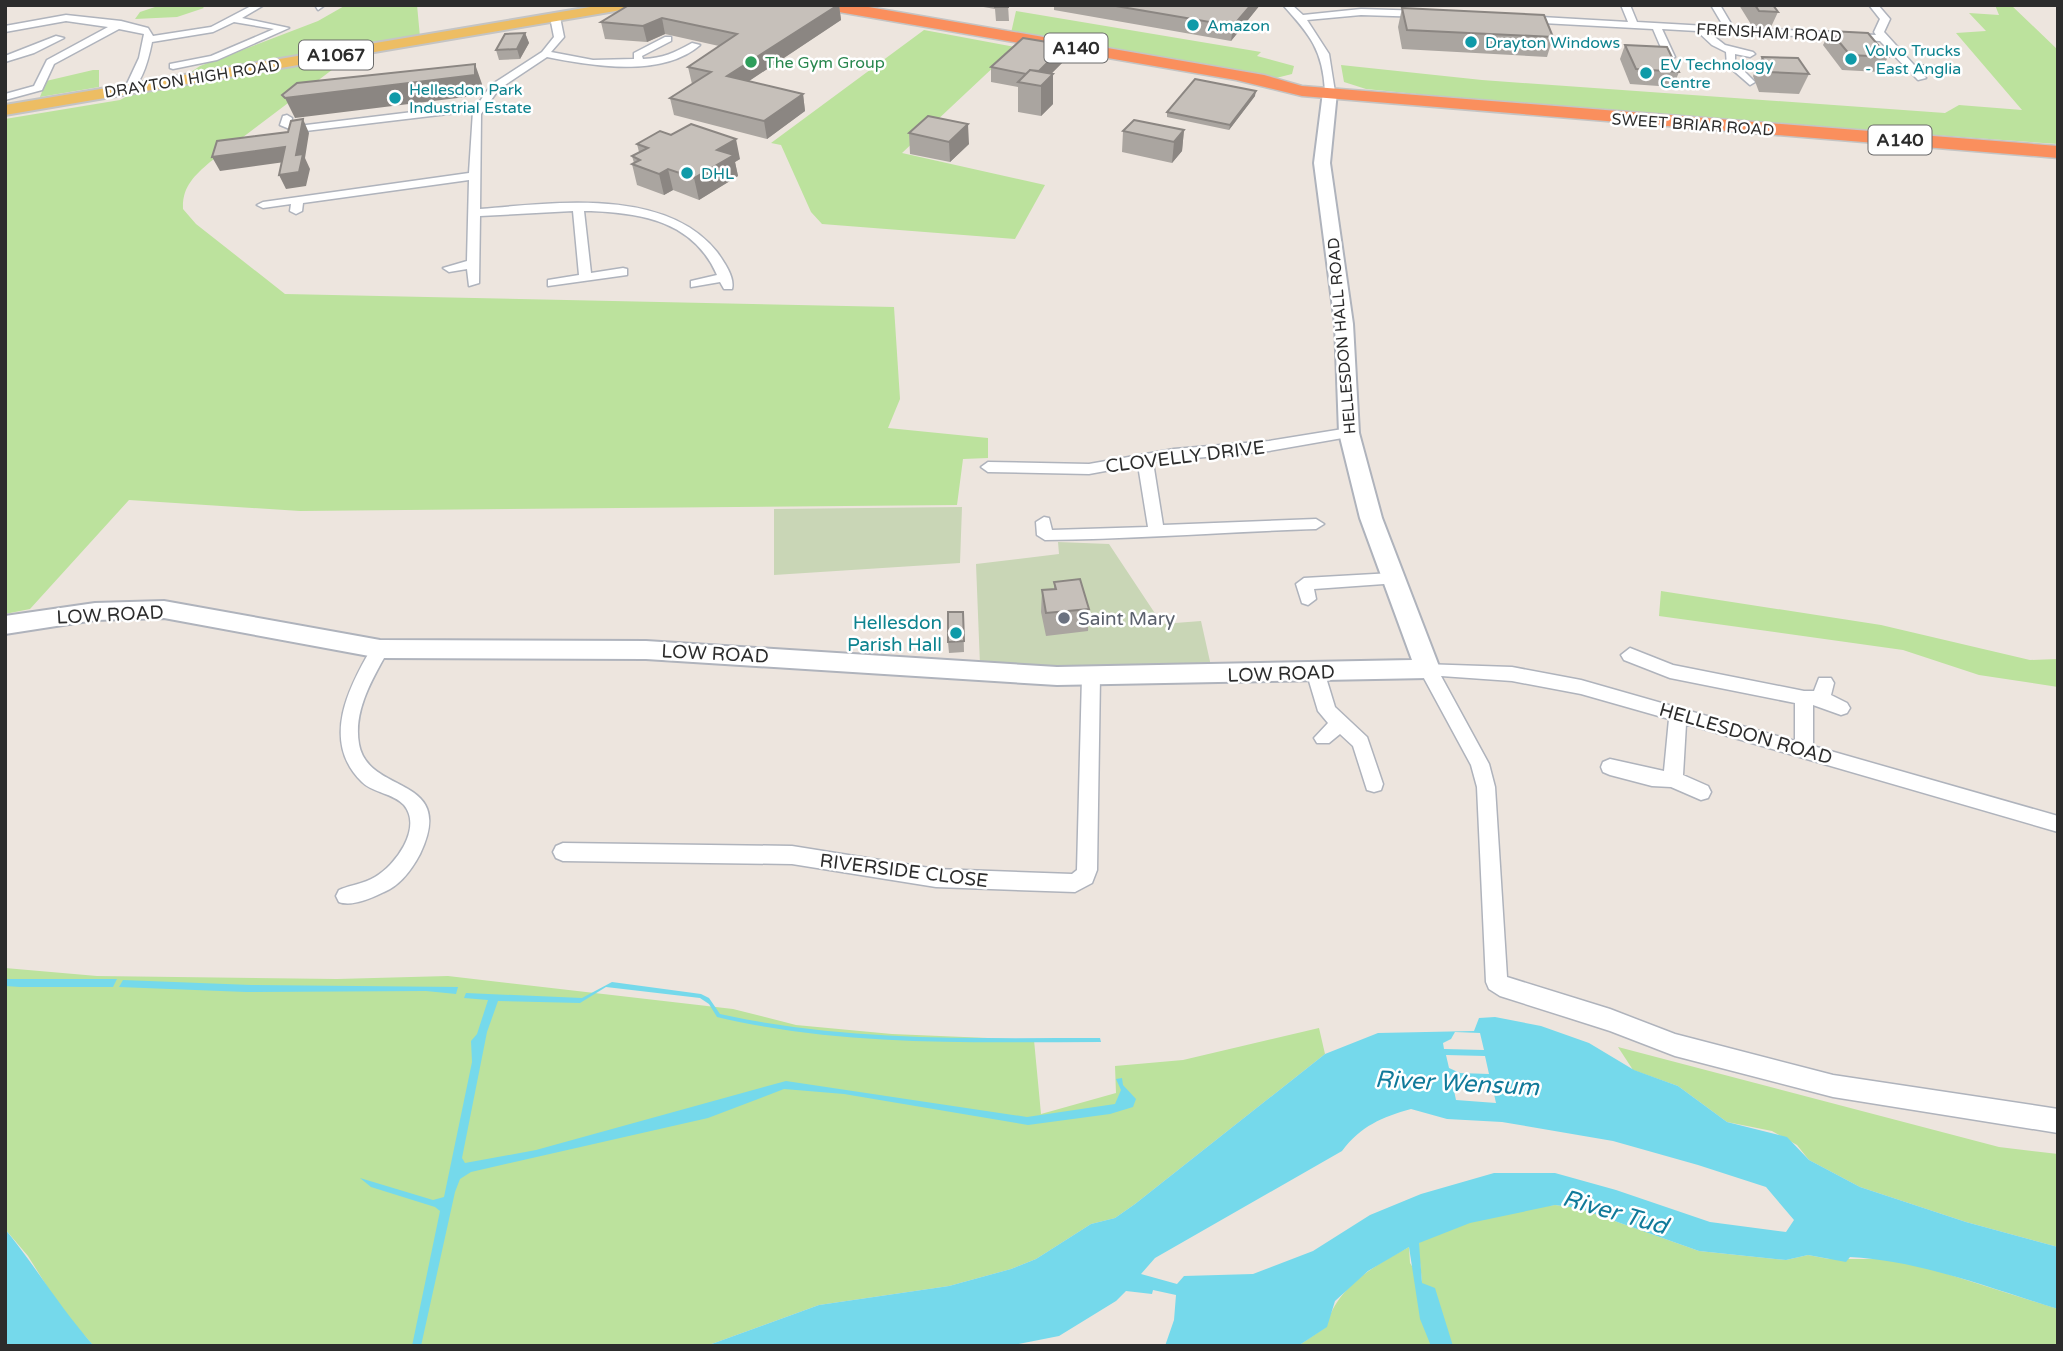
<svg xmlns="http://www.w3.org/2000/svg" width="2063" height="1351" font-family="'Varela Round',sans-serif">
	<style>
		.green { fill: #bce29d }
		.cemetery { fill: #c9d6b6 }
		.water { fill: #75d9eb; fill-rule: evenodd }
		.lines { fill: none; stroke-linecap: round; stroke-linejoin: round }
		.street-casing { stroke: #afb3bc; stroke-width: 3 }
		.secondary-casing { stroke: #afb3bc; stroke-width: 4 }
		.primary-casing { stroke: #c4c4c4; stroke-width: 4 }
		.highway-casing { stroke: #c4c4c4; stroke-width: 3 }
		.street { fill: #fff; fill-rule: evenodd }
		.secondary { fill: #fff; fill-rule: evenodd }
		.primary { fill: #edbd63; fill-rule: evenodd }
		.highway { fill: #fa8f5d; fill-rule: evenodd }
		.wall { fill: #aaa5a0 }
		.shaded-wall { fill: #8b8682 }
		.building { fill: #c6c0ba; stroke: #8b8682; stroke-width: 2 }
		.culture-dot { fill: #0f9aa8; stroke: #fff; stroke-width: 2.5 }
		.leisure-dot { fill: #2e9e5b; stroke: #fff; stroke-width: 2.5 }
		.worship-dot { fill: #6b7280; stroke: #fff; stroke-width: 2.5 }
		.labels { text-anchor: middle; stroke-width: 5; stroke-linejoin: round; paint-order: stroke }
		.far-culture-label { font-size: 16px; fill: #0d838f; stroke: #fff; text-anchor: start }
		.far-street-label { font-size: 16px; fill: #2c2c2c; stroke: #fff }
		.far-leisure-label { font-size: 16px; fill: #27864d; stroke: #fff; text-anchor: start }
		.shield { fill: #fff; stroke: #6b6b6b; stroke-width: 2 }
		.shield-label { font-size: 18px; font-weight: bold; fill: #2c2c2c }
		.street-label { font-size: 19px; fill: #2c2c2c; stroke: #fff }
		.worship-label { font-size: 19px; fill: #5b616d; stroke: #fff; text-anchor: start }
		.culture-label { font-size: 19px; fill: #0d838f; stroke: #fff; text-anchor: end }
		.near-water-label { font-size: 24px; font-style: italic; fill: #117a9a; stroke: #fff }
	</style>
	<rect width="100%" height="100%" fill="#ede5de"/>
	<path class="green" d="M161,5H201L204,8L177,17L135,19L140,12Z
		M346,5H417L420,37L188,74L200,66L318,21Z
		M1995,5H2011L2058,50V144L1558,108L1366,89L1344,82L1341,65L1482,80L1945,113L1959,105L2022,110L1956,33L1986,31L1969,13L1999,15Z
		M1016,11L1261,52L1257,56L1294,66L1292,74L1272,79L1011,33Z
		M924,30L1015,47L902,153L1045,185L1015,239L822,224L811,212L781,145L771,143Z
		M353,54L210,162C194,176 182,187 183,209L196,224L285,294L894,307L900,399L888,428L988,438V458L963,459L957,505L300,511L129,500L30,609L5,614V119L120,100L137,91Z
		M93,70H99V87L40,97L46,81Z
		M1661,591L1881,625L2030,660L2058,659V687L1979,675L1903,650L1659,616Z
		M5,968L97,976L337,979L448,976L733,1009L796,1025L892,1034L1034,1040L1041,1114L1116,1093L1115,1066L1183,1060L1319,1028L1325,1054L1135,1204L1115,1218L1091,1224L1036,1259L1011,1269L949,1286L819,1305L706,1346H94L63,1312L28,1256L5,1229Z
		M1618,1047L1999,1147L2058,1154V1247L1966,1222L1860,1187L1809,1160L1797,1145L1772,1131L1727,1122L1678,1086L1633,1070Z
		M1555,1205L1578,1208L1699,1251L1786,1260L1808,1255L1829,1259H1879L1919,1265L2058,1309V1346H1298L1326,1327C1337,1286 1374,1266 1409,1247L1410,1263L1422,1282L1418,1243C1455,1218 1512,1211 1555,1205Z"/>
	<path class="cemetery" d="M962,507L960,563L774,575V509Z
		M1058,542L1109,544L1162,624L1201,621L1211,666L1125,669L980,665L976,564L1059,554Z"/>
	<path class="water" d="M5,979H117L113,987H20L5,986Z
		M123,980L251,985L458,987L456,994L426,991L246,992L119,987Z
		M612,982L701,994L709,998L720,1014C845,1042 973,1038 1100,1038L1101,1042C973,1042 843,1047 717,1017L709,1004L700,998L606,987L580,1003L498,1001L487,1032L462,1158L465,1163L536,1150L786,1081L1027,1117L1115,1104L1121,1090L1116,1079L1122,1078L1123,1085L1136,1099L1133,1107L1110,1114L1028,1125L844,1094L784,1089L708,1118L471,1172L460,1179L455,1192L421,1346H412L440,1211L435,1207L371,1187L360,1178L433,1200L444,1197L472,1062L471,1041L477,1034L488,1000L464,998L466,993L582,998Z
		M1495,1017L1541,1026L1589,1043L1634,1070L1678,1086L1727,1122L1787,1137L1809,1160L1860,1187L1966,1222L2058,1247V1309C1989,1288 1922,1261 1850,1257L1846,1262L1808,1255L1786,1260L1699,1251L1578,1208L1555,1205L1470,1223L1419,1243L1422,1283L1435,1288L1453,1346H1431L1420,1319L1409,1247L1368,1271L1335,1301L1327,1327L1298,1346H1165L1174,1320L1176,1295L1153,1290L1152,1294L1126,1291L1116,1301L1059,1336L1009,1346H706L819,1305L949,1286L1011,1269L1036,1259L1091,1224L1115,1218L1135,1204L1325,1054L1378,1033L1474,1031L1479,1018ZM1455,1032L1480,1033L1484,1050L1444,1049L1443,1043L1451,1039ZM1446,1055L1485,1056L1489,1074L1460,1073L1449,1068ZM1463,1083L1492,1085L1496,1103L1456,1100L1453,1086ZM1411,1109L1447,1119L1502,1122L1613,1141L1698,1165L1766,1187L1794,1220L1786,1232L1710,1222L1616,1190L1555,1173H1494L1421,1194L1370,1215L1313,1251L1253,1274L1184,1276L1177,1284L1141,1274L1155,1258L1342,1151C1361,1126 1382,1117 1411,1109Z
		M5,1229C36,1267 61,1309 94,1346H5Z"/>
	<g class="lines">
		<defs>
			<path id="street" d="M253,5H264L242,18L289,28L217,60L173,69L170,68V64L211,56L274,29L234,22L213,32L152,42C149,57 143,83 130,91L125,88L139,58L144,34L119,29L54,64L42,90L5,100V94L34,86L47,60L108,27L66,21L5,32V26L66,15L121,21L148,28L153,36L211,27Z
				M315,5H325L318,10Z
				M1283,5H1292L1303,15L1361,9L1425,11L1429,14L1425,17L1361,15L1307,20L1329,54L1335,92L1330,95L1325,92C1323,50 1310,35 1283,5Z
				M1621,5H1630L1637,22L1724,27L1711,5H1720L1733,27L1876,35L1874,32L1880,19L1869,5H1878L1890,19L1884,32L1914,65L1947,67L1952,70L1947,73L1920,71L1926,78L1918,80L1880,41L1707,31L1725,45L1753,52L1755,54L1750,57L1735,54V62L1755,82L1750,85L1727,65L1726,52L1712,45L1697,31L1662,29L1675,57L1670,60L1665,57L1653,29L1523,22L1518,19L1523,16L1628,22Z
				M555,14L560,17L564,37L551,52L593,60L634,59V53L665,37H671V41L642,56L643,59C663,58 674,53 692,43L700,45C662,78 592,66 547,57L499,89L481,114L480,209C554,203 666,187 717,252C725,263 735,278 732,289H724L720,282L691,287V281L717,275C694,222 643,213 591,211H584L591,273L623,268L627,269V275L548,286V280L579,275L573,211L480,216L479,283L469,286L467,269L449,272L443,268L467,261L469,180L303,203L302,211L296,214L290,211L291,204L263,208L257,205L263,202L469,173L473,111L297,132L280,125L283,116L287,115L292,118L291,123L298,126L478,104L491,85L542,52L554,37L550,17Z
				M56,36L64,38L34,53L5,62V56Z
				M1349,428L1354,430V436L1269,451L1153,462L1163,525L1316,519L1324,524L1316,529C1225,532 1136,539 1045,540L1037,535L1036,522L1044,517L1049,518L1052,530L1148,527L1138,465L1089,474L988,472L981,467L988,462L1089,464L1174,449L1269,441Z
				M1392,573L1400,579L1398,583L1314,589L1316,599L1308,605L1302,603L1296,584L1304,578Z
				M380,643L389,649C373,678 353,710 359,744C368,796 458,774 420,854C412,869 401,885 384,892C372,898 352,907 339,902L336,896L339,890C350,885 364,884 375,877C395,866 423,828 404,805C393,793 373,793 362,782C320,741 349,686 374,644Z
				M1630,648L1673,665L1804,691H1814L1819,678H1831L1834,683L1831,695L1847,703L1850,708L1847,713L1841,715L1813,705V746L2058,816V832L1686,724L1683,775L1708,786L1711,792L1708,798L1701,800L1671,787L1652,786L1610,775L1603,772L1601,767L1603,762L1610,759L1664,771L1669,719L1581,694L1512,681L1441,676L1489,764L1495,787L1507,977L1610,1009L1675,1034L1833,1075L2058,1109V1133L1833,1097L1675,1056L1610,1031L1500,996L1489,989L1486,982L1477,787L1471,765L1419,669L1422,664L1512,667L1581,680L1795,741V703L1670,678L1624,660L1621,655Z
				M1315,664L1321,666L1324,671L1335,707L1367,737L1383,784L1381,790L1374,792L1367,790L1353,746L1340,734L1329,743H1317L1314,738L1328,723L1318,711L1306,671L1309,666Z
				M1091,669L1097,671L1100,676L1097,870L1092,883L1075,892L936,887L792,864L563,861L556,858L553,852L556,846L563,843L792,846L936,869L1072,874L1077,870L1082,676L1085,671Z"/>
			<path id="secondary" d="M1330,88L1337,92L1330,163L1353,324L1359,433L1382,518L1440,669L1437,676L1428,678L1057,685L646,659L380,658L164,618L95,620L5,634V616L95,603L164,601L380,640L646,641L1057,667L1412,660L1360,518L1339,433L1335,324L1314,163L1323,92Z"/>
			<path id="primary" d="M602,5H633L627,9L5,115V105Z"/>
			<path id="highway" d="M819,5H857L1264,75L1302,86L2058,146V158L1302,96L1236,80L827,10Z"/>
		</defs>
		<use href="#street" class="street-casing"/>
		<use href="#secondary" class="secondary-casing"/>
		<use href="#primary" class="primary-casing"/>
		<use href="#highway" class="highway-casing"/>
		<use href="#street" class="street"/>
		<use href="#secondary" class="secondary"/>
		<use href="#primary" class="primary"/>
		<use href="#highway" class="highway"/>
	</g>
	<path class="wall" d="M629,5H839L841,20L749,81L803,94L805,111L767,139L674,115L670,98L692,84L688,67L719,46L665,34L647,42L605,39L601,22Z
		M972,5H1008L1009,21H996L995,9Z
		M1054,5H1260L1231,41L1054,10Z
		M1739,5H1773L1778,12L1771,27L1752,26Z
		M1402,8L1553,37L1547,57L1402,49L1398,27Z
		M1830,31L1888,57L1880,72L1842,70L1823,45Z
		M525,33L529,43L520,59L499,60L496,50Z
		M1625,45L1679,72L1673,87L1630,84L1620,59Z
		M1762,57L1809,74L1799,94L1759,92L1753,76Z
		M1065,60L1051,74H1053V104L1041,116L1018,112V87L991,82V67Z
		M1255,96L1229,130L1167,117V112Z
		M1184,130L1182,151L1172,163L1122,152L1123,131Z
		M909,133L969,144L950,162L910,154Z
		M637,144L740,159L735,162L738,176L699,200L673,190L664,195L637,185L632,164L634,163L632,156L639,152Z
		M1054,582L1089,609L1088,631L1046,636L1041,612L1042,590L1054,589Z
		M963,612L964,652L949,653L948,642Z"/>
	<path class="shaded-wall" d="M838,5H839L841,20L731,93L727,76Z
		M1251,5H1260L1231,41L1233,26Z
		M662,18L665,34L647,42L643,26Z
		M525,33L529,43L520,59L517,49Z
		M1065,45V60L1039,86L1034,75Z
		M475,64L482,84V95L295,118L285,98Z
		M1053,74V104L1041,116V86Z
		M1256,91L1255,96L1229,130L1230,125Z
		M803,94L805,111L767,139L764,121Z
		M303,119L309,133L305,158L310,169L306,186L286,189L279,175Z
		M968,124L969,144L950,162L949,142Z
		M1184,130L1182,151L1172,163L1174,142Z
		M736,139L740,159L735,162L738,176L699,200L694,178L717,150Z
		M285,147L292,161L220,171L212,157Z
		M668,169L673,190L664,195L659,174Z"/>
	<path class="building" d="M629,5H838L727,76L803,94L764,121L670,98L711,72L688,67L737,34L662,18L643,26L601,22Z
		M995,5H1008V7H995Z
		M1110,5H1251L1233,26Z
		M1755,5H1773L1778,12L1759,11Z
		M1402,8L1544,15L1553,37L1407,30Z
		M1830,31L1868,33L1888,57L1850,55Z
		M525,33L517,49L496,50L505,34Z
		M1023,38L1065,45L1039,71L1030,70L1026,74L991,67Z
		M1625,45L1667,47L1679,72L1636,69Z
		M1762,57L1798,58L1809,74L1768,72Z
		M475,64V75L285,98L282,95L297,83Z
		M1030,70L1053,74L1041,86L1018,82Z
		M1195,79L1256,91L1230,125L1167,112Z
		M928,116L968,124L949,142L909,133Z
		M303,119L296,155L303,154L299,172L279,175L285,147L212,157L217,141L288,132L291,121Z
		M1134,120L1184,130L1174,142L1123,131Z
		M691,124L736,139L717,150L734,155L694,178L668,169L659,174L632,164L640,160L632,156L648,148L637,144L660,131L671,135Z
		M1080,579L1089,609L1046,613L1042,590L1056,589L1054,582Z
		M948,612H963L964,641L948,642Z"/>
	<g class="culture-dot">
		<circle cx="1193" cy="25" r="7"/>
		<circle cx="1471" cy="42" r="7"/>
		<circle cx="1851" cy="59" r="7"/>
		<circle cx="1646" cy="73" r="7"/>
		<circle cx="395" cy="98" r="7"/>
		<circle cx="687" cy="173" r="7"/>
		<circle cx="956" cy="633" r="7"/>
	</g>
	<circle class="leisure-dot" cx="751" cy="62" r="7"/>
	<circle class="worship-dot" cx="1064" cy="618" r="7"/>
	<g class="labels">
		<g class="far-culture-label">
			<text x="1207" y="31">Amazon</text>
			<text x="1485" y="48">Drayton Windows</text>
			<text x="1865" y="56">Volvo Trucks<tspan x="1865" dy="18">- East Anglia</tspan></text>
			<text x="1660" y="70">EV Technology<tspan x="1660" dy="18">Centre</tspan></text>
			<text x="409" y="95">Hellesdon Park<tspan x="409" dy="18">Industrial Estate</tspan></text>
			<text x="701" y="179">DHL</text>
		</g>
		<g class="far-street-label">
			<text transform="translate(1769 32) rotate(3)" y="6">FRENSHAM ROAD</text>
			<text transform="translate(192 78) rotate(-9)" y="6">DRAYTON HIGH ROAD</text>
			<text transform="translate(1693 124) rotate(4)" y="6">SWEET BRIAR ROAD</text>
			<text transform="translate(1341 336) rotate(-95)" y="6">HELLESDON HALL ROAD</text>
		</g>
		<g class="far-leisure-label">
			<text x="765" y="68">The Gym Group</text>
		</g>
		<g class="shield">
			<rect x="1044.5" y="33.5" width="63" height="29" rx="5"/>
			<rect x="299" y="40.5" width="74" height="29" rx="5"/>
			<rect x="1868.5" y="125.5" width="63" height="29" rx="5"/>
		</g>
		<g class="shield-label">
			<text x="1076" y="54">A140</text>
			<text x="336" y="61">A1067</text>
			<text x="1900" y="146">A140</text>
		</g>
		<g class="street-label">
			<text transform="translate(1185 456) rotate(-7)" y="7">CLOVELLY DRIVE</text>
			<text transform="translate(110 614) rotate(-3)" y="7">LOW ROAD</text>
			<text transform="translate(715 653) rotate(3)" y="7">LOW ROAD</text>
			<text transform="translate(1281 673) rotate(-2)" y="7">LOW ROAD</text>
			<text transform="translate(1746 733) rotate(16)" y="7">HELLESDON ROAD</text>
			<text transform="translate(904 870) rotate(7)" y="7">RIVERSIDE CLOSE</text>
		</g>
		<g class="worship-label">
			<text x="1078" y="625">Saint Mary</text>
		</g>
		<g class="culture-label">
			<text x="942" y="629">Hellesdon<tspan x="942" dy="22">Parish Hall</tspan></text>
		</g>
		<g class="near-water-label">
			<text transform="translate(1457 1083) rotate(3)" y="8">River Wensum</text>
			<text transform="translate(1615 1212) rotate(16)" y="8">River Tud</text>
		</g>
	</g>
	<rect width="2063" height="1351" fill="none" stroke="#2c2c2c" stroke-width="14"/>
</svg>
